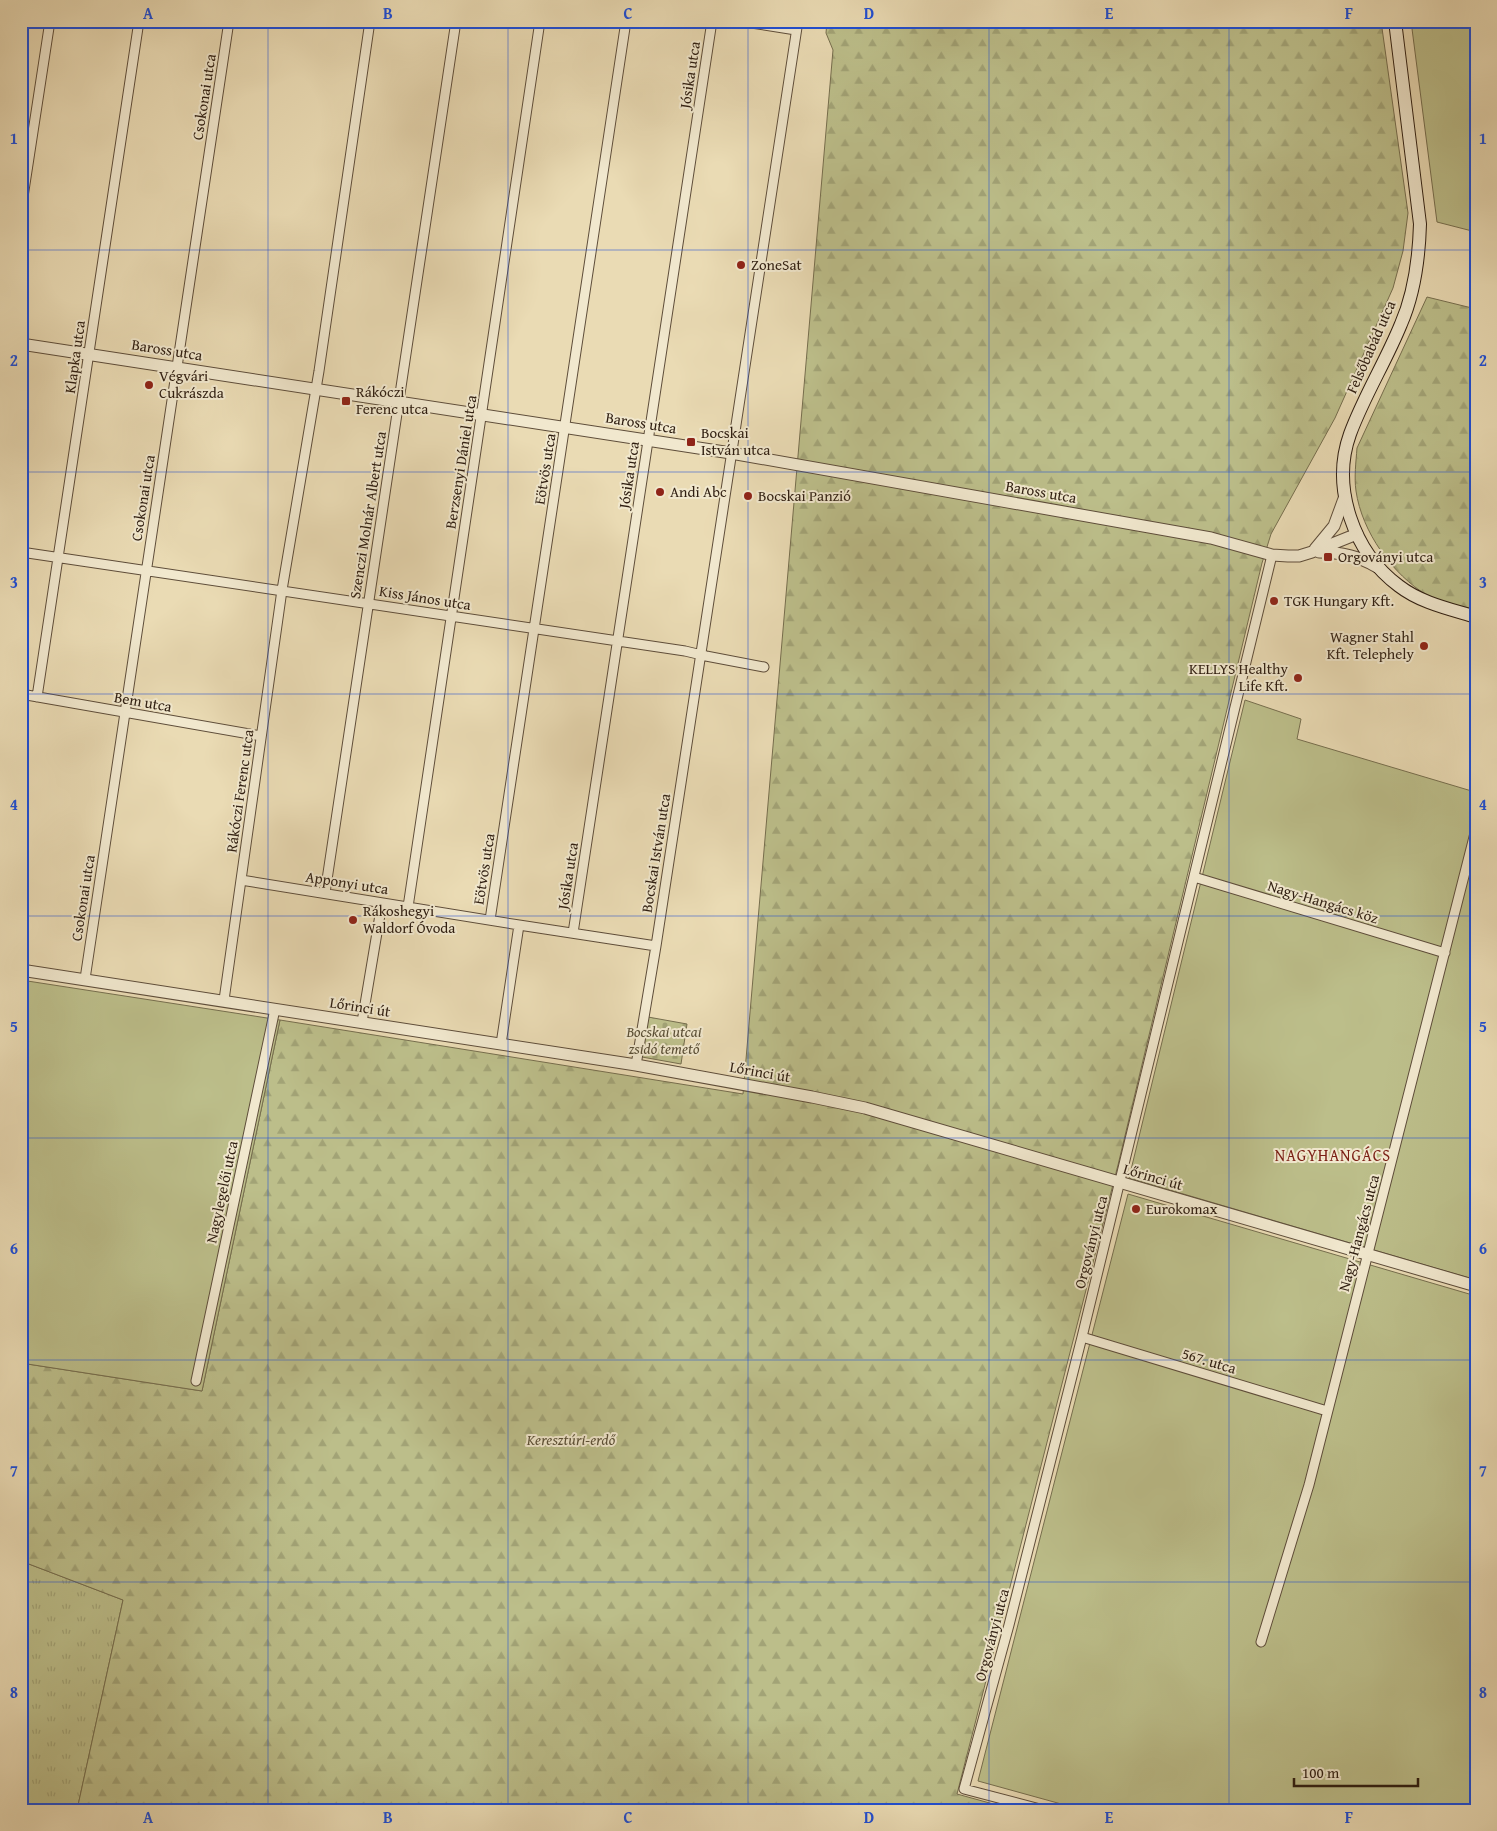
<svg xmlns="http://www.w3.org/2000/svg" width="1497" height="1831" font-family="'Gentium Book Plus',serif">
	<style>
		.grass { fill: url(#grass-tufts); stroke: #766e4e }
		.forest { fill: url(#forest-firs); stroke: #766e4e }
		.cemetery { fill: url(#cemetery-stones); stroke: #766e4e }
		.garden { fill: #bcbe8a; stroke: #766e4e }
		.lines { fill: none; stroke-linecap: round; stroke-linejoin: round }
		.minor-casing { stroke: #5e4d3a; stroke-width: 11 }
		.tertiary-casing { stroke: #5e4d3a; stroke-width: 13 }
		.secondary-casing { stroke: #2f1e11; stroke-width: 14 }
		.minor { stroke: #f1e8ce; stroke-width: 9 }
		.tertiary { stroke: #f1e8ce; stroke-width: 11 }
		.secondary { stroke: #f1e8ce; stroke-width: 12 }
		.grid { fill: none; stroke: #1d4ed8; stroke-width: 1; stroke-opacity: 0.55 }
		.poi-dot { fill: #8f2418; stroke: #f1e8ce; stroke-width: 2 }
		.labels { text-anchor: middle; stroke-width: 4; stroke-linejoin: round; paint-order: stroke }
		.street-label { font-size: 15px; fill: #2f1e11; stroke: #f1e8ce }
		.poi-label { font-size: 15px; fill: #2f1e11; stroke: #f1e8ce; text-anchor: start }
		.park-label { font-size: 15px; font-style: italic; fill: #594e35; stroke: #f1e8ce }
		.neighbourhood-label { font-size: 16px; letter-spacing: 1px; fill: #7a1f14; stroke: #f1e8ce }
		.neatline { fill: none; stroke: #1d4ed8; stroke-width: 2 }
		.grid-label { font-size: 16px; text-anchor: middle; font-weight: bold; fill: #1d4ed8 }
	</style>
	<defs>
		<pattern id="grass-tufts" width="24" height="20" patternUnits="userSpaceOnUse" patternTransform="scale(1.25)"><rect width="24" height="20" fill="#bcbe8a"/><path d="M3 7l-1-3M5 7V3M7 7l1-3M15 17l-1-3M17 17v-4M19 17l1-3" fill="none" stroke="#a2a376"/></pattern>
		<pattern id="forest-firs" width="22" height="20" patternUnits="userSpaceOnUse" patternTransform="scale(1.25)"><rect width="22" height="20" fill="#bcbe8a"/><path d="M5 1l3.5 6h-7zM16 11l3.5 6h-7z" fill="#a2a376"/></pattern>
		<pattern id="cemetery-stones" width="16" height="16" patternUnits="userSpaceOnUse" patternTransform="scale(1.25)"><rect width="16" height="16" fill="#bcbe8a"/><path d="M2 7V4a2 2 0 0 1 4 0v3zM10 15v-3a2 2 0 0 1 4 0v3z" fill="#a2a376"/></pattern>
	</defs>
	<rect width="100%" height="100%" fill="#eadbb4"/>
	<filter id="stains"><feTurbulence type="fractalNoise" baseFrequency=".004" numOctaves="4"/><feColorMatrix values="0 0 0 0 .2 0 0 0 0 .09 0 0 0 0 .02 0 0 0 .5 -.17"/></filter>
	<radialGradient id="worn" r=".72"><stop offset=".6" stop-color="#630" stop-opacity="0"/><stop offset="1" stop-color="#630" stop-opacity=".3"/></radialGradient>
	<path class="grass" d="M21,1561L123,1600L77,1810H21Z"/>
	<path class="forest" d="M827,21H1381L1408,213L1403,251L1393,288L1335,418L1271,534L1262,563L1118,1165L957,1794L1015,1810H77L123,1600L21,1561V1363L202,1391L280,1020L743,1094L833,50L826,33Z
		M1427,297L1476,309V610C1462,606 1440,603 1428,596C1392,574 1362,532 1356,491C1354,477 1356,462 1357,448Z"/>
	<path class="cemetery" d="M648,1017L687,1024L681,1064L642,1057Z"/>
	<path class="garden" d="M1411,21H1476V232L1437,222Z
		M1245,700L1301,719L1297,739L1475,792L1476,790V1280L1129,1178Z
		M21,980L280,1020L202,1391L21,1363Z
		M1128,1194L1476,1296V1810H1083L978,1781Z"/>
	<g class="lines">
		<defs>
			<path id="minor" d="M738,21L796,30
				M21,210L50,21
				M21,552L685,651L706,656L764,667
				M21,694L261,736
				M37,697L139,21
				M1194,877L1445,953
				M241,880L519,925L656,946
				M325,893L456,21
				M408,907L540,21
				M490,920L626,21
				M573,933L712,21
				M85,979L229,21
				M224,1000L282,590L319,371L370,21
				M362,1022L382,903
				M501,1044L519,925
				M636,1065L656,946L798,21
				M1082,1337L1327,1411
				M196,1381L275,1009
				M1261,1642L1309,1485L1476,829
				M1044,1810L964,1789L1009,1625L1082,1337L1272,555"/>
			<path id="tertiary" d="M21,344L731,453L1211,538L1272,555L1288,556H1299L1312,552L1357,534
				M1315,549L1334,526L1345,496
				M1319,552C1340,552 1359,556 1377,567
				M21,970L636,1065L812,1097L865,1108L1476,1286"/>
			<path id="secondary" d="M1395,21L1420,224C1419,258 1415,292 1401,324C1386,361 1364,396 1350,434C1331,487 1353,552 1399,586C1421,603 1450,609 1476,617"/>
		</defs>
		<use href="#minor" class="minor-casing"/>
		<use href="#tertiary" class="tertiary-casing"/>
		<use href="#secondary" class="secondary-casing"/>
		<use href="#minor" class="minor"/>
		<use href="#tertiary" class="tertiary"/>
		<use href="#secondary" class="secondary"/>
	</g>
	<path class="grid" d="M268,21V1810M508,21V1810M748,21V1810M989,21V1810M1229,21V1810M21,250H1476M21,472H1476M21,694H1476M21,916H1476M21,1138H1476M21,1360H1476M21,1582H1476"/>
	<g class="poi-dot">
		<circle cx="741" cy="265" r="5"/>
		<circle cx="149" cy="385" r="5"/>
		<rect x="341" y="396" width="10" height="10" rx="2.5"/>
		<rect x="686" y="437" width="10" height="10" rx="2.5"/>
		<circle cx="660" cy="492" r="5"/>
		<circle cx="748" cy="496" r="5"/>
		<rect x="1323" y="552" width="10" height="10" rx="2.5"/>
		<circle cx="1274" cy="601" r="5"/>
		<circle cx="1424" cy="646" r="5"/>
		<circle cx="1298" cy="678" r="5"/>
		<circle cx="353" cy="920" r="5"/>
		<circle cx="1136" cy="1209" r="5"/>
	</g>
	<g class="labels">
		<g class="street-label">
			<text transform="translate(690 75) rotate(-81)" y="5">Jósika utca</text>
			<text transform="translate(204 97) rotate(-81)" y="5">Csokonai utca</text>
			<text transform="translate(1371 347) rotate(-66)" y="5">Felsőbabád utca</text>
			<text transform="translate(167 350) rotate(9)" y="5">Baross utca</text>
			<text transform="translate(75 357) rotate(-82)" y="5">Klapka utca</text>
			<text transform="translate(641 423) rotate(9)" y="5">Baross utca</text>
			<text transform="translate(461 462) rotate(-81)" y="5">Berzsenyi Dániel utca</text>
			<text transform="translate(545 469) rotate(-81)" y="5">Eötvös utca</text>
			<text transform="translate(629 475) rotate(-81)" y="5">Jósika utca</text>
			<text transform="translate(1041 492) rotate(10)" y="5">Baross utca</text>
			<text transform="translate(143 498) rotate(-81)" y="5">Csokonai utca</text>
			<text transform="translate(368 515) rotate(-81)" y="5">Szenczi Molnár Albert utca</text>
			<text transform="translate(425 598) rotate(9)" y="5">Kiss János utca</text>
			<text transform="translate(143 702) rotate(10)" y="5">Bem utca</text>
			<text transform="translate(240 791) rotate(-82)" y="5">Rákóczi Ferenc utca</text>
			<text transform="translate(656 853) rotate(-81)" y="5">Bocskai István utca</text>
			<text transform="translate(484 869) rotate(-81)" y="5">Eötvös utca</text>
			<text transform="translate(568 876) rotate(-81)" y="5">Jósika utca</text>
			<text transform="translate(347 883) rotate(9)" y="5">Apponyi utca</text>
			<text transform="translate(83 898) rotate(-81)" y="5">Csokonai utca</text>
			<text transform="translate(1323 902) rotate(17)" y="5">Nagy-Hangács köz</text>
			<text transform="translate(360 1007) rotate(9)" y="5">Lőrinci út</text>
			<text transform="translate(760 1072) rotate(10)" y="5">Lőrinci út</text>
			<text transform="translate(1153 1177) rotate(16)" y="5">Lőrinci út</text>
			<text transform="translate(222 1192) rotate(-78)" y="5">Nagylegelői utca</text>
			<text transform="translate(1359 1233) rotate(-75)" y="5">Nagy-Hangács utca</text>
			<text transform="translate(1091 1242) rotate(-76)" y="5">Orgoványi utca</text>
			<text transform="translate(1209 1361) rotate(17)" y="5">567. utca</text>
			<text transform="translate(992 1635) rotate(-75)" y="5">Orgoványi utca</text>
		</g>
		<g class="poi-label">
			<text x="751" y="270">ZoneSat</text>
			<text x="159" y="381">Végvári<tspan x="159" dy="17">Cukrászda</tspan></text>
			<text x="356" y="397">Rákóczi<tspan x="356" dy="17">Ferenc utca</tspan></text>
			<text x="701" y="438">Bocskai<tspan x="701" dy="17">István utca</tspan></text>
			<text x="670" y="497">Andi Abc</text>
			<text x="758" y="501">Bocskai Panzió</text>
			<text x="1338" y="562">Orgoványi utca</text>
			<text x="1284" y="606">TGK Hungary Kft.</text>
			<text x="1414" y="642" text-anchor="end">Wagner Stahl<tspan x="1414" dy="17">Kft. Telephely</tspan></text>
			<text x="1288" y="674" text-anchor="end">KELLYS Healthy<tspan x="1288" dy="17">Life Kft.</tspan></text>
			<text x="363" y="916">Rákoshegyi<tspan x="363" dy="17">Waldorf Óvoda</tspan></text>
			<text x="1146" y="1214">Eurokomax</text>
		</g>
		<g class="park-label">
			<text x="664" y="1037">Bocskai utcai<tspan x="664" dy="17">zsidó temető</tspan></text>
			<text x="571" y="1445">Keresztúri-erdő</text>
		</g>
		<g class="neighbourhood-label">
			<text x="1333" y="1161">NAGYHANGÁCS</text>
		</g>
	</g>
	<rect width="1497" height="1831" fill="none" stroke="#eadbb4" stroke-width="55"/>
	<path d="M1294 1778v8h124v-8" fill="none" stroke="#2f1e11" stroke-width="2.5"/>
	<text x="1302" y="1778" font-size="15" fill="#2f1e11" stroke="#f1e8ce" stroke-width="4" paint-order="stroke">100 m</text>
	<rect x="28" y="28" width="1442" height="1776" class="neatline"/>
	<g class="grid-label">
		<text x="148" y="19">A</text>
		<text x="388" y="19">B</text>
		<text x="628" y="19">C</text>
		<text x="869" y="19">D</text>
		<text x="1109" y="19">E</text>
		<text x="1349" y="19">F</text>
		<text x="14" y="144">1</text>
		<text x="1483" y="144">1</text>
		<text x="14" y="366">2</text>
		<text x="1483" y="366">2</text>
		<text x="14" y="588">3</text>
		<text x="1483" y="588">3</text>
		<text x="14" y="810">4</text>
		<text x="1483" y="810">4</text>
		<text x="14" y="1032">5</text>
		<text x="1483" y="1032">5</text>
		<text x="14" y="1254">6</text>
		<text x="1483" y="1254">6</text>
		<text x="14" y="1476">7</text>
		<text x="1483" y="1476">7</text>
		<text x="14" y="1698">8</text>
		<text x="1483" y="1698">8</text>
		<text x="148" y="1823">A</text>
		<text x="388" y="1823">B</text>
		<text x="628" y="1823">C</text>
		<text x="869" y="1823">D</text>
		<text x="1109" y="1823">E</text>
		<text x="1349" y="1823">F</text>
	</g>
	<rect width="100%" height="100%" filter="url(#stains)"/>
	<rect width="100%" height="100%" fill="url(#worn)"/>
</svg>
